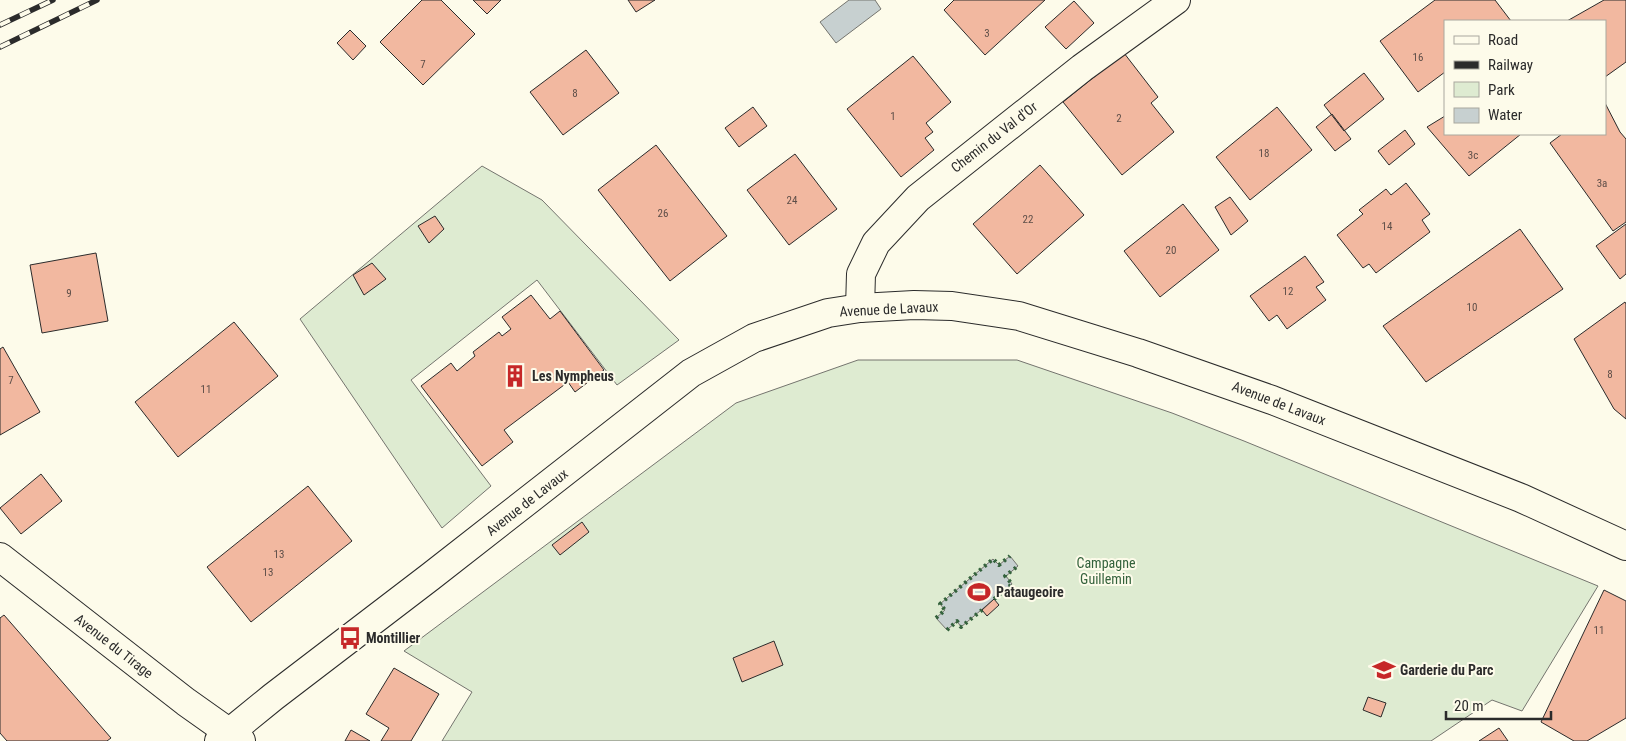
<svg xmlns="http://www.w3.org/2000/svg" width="1626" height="741" font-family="'Roboto Condensed',sans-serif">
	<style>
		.green { fill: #deebd1; stroke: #74746e }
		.water { fill: #c7d0d0; stroke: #74746e }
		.building { fill: #f2b8a0; stroke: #2b2b2b }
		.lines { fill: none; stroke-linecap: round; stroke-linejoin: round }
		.minor-casing { stroke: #2b2b2b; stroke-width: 30 }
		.major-casing { stroke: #2b2b2b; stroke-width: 30 }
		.minor { stroke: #fdfbea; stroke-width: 28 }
		.major { stroke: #fdfbea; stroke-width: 28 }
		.rail-casing { stroke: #2b2b2b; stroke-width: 5.5 }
		.rail { stroke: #fdfbea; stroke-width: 4; stroke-dasharray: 11; stroke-linecap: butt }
		.hedge { stroke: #34623c; stroke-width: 4; stroke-dasharray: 2.5 4; stroke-linecap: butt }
		.labels { text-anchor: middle; stroke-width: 4; stroke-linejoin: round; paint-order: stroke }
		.number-label { font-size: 11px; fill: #5d4e48 }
		.street-label { font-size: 14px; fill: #2b2b2b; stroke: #fdfbea }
		.poi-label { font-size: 14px; font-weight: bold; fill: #2b2b2b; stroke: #fdfbea; text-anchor: start }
		.park-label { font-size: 14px; fill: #34623c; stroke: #fdfbea }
	</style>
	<rect width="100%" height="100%" fill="#fdfbea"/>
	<path class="green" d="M482,166L542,200L679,340L617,385L537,280L411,380L491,486L442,528L300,319Z
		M858,360H1017L1172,413L1244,441L1598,586L1522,711L1492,700L1431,741H442L472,692L404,651L736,403Z"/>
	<path class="water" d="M849,0H875L881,9L836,43L820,22Z
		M1010,556L1018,566L1006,576L1012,584L961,627L957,621L947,630L936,618L945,610L940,604L993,559L999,565Z"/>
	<path class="building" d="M422,0H441L475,34L423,85L380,42Z
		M473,0H501L487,14Z
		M628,0H655L636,12Z
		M954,0H1045L985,55L944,10Z
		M1435,0H1495L1511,21H1445V72L1418,92L1380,41Z
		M1604,0H1626V62L1605,77V21H1567Z
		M1074,1L1094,23L1066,49L1045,27Z
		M350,30L366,46L353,60L337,43Z
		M586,50L619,93L563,135L530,92Z
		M1124,53L1158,97L1151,103L1174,132L1122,175L1063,102Z
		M913,56L951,102L926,123L933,132L925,138L934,150L901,177L847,109Z
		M1364,73L1384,99L1344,131L1324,105Z
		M1605,103L1620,132L1626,139V222L1613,231L1550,143L1562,134H1605Z
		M753,107L767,126L739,147L725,128Z
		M1277,107L1312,150L1250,200L1216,157Z
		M1332,114L1351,139L1335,151L1316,127Z
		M1445,116V134H1521L1469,176L1427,127Z
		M1405,130L1415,144L1389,165L1378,151Z
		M656,145L727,236L670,281L598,190Z
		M795,154L837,209L789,245L747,190Z
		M1040,165L1084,215L1017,274L973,224Z
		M1406,183L1430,214L1422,220L1430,232L1376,273L1369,264L1363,268L1337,235L1363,214L1359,210L1386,189L1391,195Z
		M1230,197L1248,221L1231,235L1215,207Z
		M1183,204L1219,250L1160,297L1124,251Z
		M435,216L444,229L429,243L418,226Z
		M1626,224V274L1620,279L1596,246Z
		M1520,229L1563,289L1426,382L1383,326Z
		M96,253L108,321L42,333L30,265Z
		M1305,256L1324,282L1316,287L1326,300L1287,329L1277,315L1269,321L1250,296Z
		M372,263L386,279L364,295L353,275Z
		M531,295L550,319L560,311L604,370L575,392L568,382L504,430L513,442L482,466L421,386L451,363L457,371L475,356L473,352L499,332L502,336L511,329L502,317Z
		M1625,302L1626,304V419L1614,409L1574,339Z
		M234,322L278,376L178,457L135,402Z
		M3,347L40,412L0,435V349Z
		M41,474L62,501L21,534L0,508Z
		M308,486L352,541L251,622L207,567Z
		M582,522L589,532L560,555L552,545Z
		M1604,590L1626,601V718L1587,741H1574L1541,722Z
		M994,599L999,605L987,616L982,610Z
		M4,615L111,738L107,741H7L0,733V618Z
		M774,641L783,665L742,682L733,658Z
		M394,668L439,694L411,741H381L389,728L366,714Z
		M1368,697L1386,703L1381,717L1363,710Z
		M1499,728L1508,741H1479Z
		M351,730L370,741H345Z"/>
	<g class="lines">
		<defs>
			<path id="minor" d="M860,308L861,274L876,243L918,198L1082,68L1176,0
				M0,557L186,702L241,741"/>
			<path id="major" d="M219,741L273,697L430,577L691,373L754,338L828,313L860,308L914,305L952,306L1019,316L1138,353L1272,400L1521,498L1626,546"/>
		</defs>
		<use href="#minor" class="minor-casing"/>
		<use href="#major" class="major-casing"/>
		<use href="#minor" class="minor"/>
		<use href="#major" class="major"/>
		<defs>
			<path id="rail" d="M0,25L53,0
				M0,47L97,0"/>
		</defs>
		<use href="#rail" class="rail-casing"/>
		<use href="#rail" class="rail"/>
		<path class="hedge" d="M994,599L1012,584L1005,576L1018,566
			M936,618L945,610L940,604L993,559L999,565L1010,556
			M947,630L957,621L961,627L982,610"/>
	</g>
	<defs>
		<symbol id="building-bare" viewBox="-9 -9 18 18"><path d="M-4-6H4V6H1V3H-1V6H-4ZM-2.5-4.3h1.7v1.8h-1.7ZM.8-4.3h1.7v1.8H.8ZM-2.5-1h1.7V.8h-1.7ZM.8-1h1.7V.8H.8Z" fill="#c62828" stroke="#fdfbea" stroke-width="2.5" paint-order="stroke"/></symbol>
		<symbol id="stadium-bare" viewBox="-9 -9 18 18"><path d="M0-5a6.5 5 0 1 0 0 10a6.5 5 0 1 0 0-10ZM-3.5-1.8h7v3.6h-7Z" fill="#c62828" stroke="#fdfbea" stroke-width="2.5" paint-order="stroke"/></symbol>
		<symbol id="bus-bare" viewBox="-9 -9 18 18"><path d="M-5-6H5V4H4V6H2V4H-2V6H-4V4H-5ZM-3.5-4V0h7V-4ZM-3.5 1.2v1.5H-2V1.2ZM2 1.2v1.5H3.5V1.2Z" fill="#c62828" stroke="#fdfbea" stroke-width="2.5" paint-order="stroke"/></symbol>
		<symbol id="school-bare" viewBox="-9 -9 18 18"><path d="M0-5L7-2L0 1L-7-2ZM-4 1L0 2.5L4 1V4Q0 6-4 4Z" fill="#c62828" stroke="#fdfbea" stroke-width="2.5" paint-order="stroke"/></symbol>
	</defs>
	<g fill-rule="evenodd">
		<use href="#building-bare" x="499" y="360" width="32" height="32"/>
		<use href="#stadium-bare" x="963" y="576" width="32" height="32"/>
		<use href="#bus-bare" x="334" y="622" width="32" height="32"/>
		<use href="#school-bare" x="1368" y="654" width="32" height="32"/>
	</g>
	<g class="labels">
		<g class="number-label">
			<text x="987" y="37">3</text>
			<text x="1418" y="61">16</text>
			<text x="423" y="68">7</text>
			<text x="575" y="97">8</text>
			<text x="893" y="120">1</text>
			<text x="1119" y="122">2</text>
			<text x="1264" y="157">18</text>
			<text x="1473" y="159">3c</text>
			<text x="1602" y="187">3a</text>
			<text x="792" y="204">24</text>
			<text x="663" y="217">26</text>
			<text x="1028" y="223">22</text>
			<text x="1387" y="230">14</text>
			<text x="1171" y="254">20</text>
			<text x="1288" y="295">12</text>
			<text x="69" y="297">9</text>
			<text x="1472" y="311">10</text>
			<text x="1610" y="378">8</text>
			<text x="11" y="384">7</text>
			<text x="206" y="393">11</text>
			<text x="279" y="558">13</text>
			<text x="268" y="576">13</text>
			<text x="1599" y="634">11</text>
		</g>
		<g class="street-label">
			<text transform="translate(994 137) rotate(-38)" y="5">Chemin du Val d'Or</text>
			<text transform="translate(889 309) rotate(-3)" y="5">Avenue de Lavaux</text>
			<text transform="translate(1279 403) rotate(21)" y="5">Avenue de Lavaux</text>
			<text transform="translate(527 502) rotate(-38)" y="5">Avenue de Lavaux</text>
			<text transform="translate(114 646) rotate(38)" y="5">Avenue du Tirage</text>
		</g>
		<g class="poi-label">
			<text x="532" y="381">Les Nympheus</text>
			<text x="996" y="597">Pataugeoire</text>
			<text x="366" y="643">Montillier</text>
			<text x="1400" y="675">Garderie du Parc</text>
		</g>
		<g class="park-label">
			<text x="1106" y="568">Campagne<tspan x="1106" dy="16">Guillemin</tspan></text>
		</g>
	</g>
	<rect x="1444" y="20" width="162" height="115" fill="#fdfbea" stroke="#a9a89e"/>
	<rect x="1454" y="36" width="25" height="8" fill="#fdfbea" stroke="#a9a89e"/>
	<text x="1488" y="45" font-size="15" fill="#2b2b2b">Road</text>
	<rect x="1454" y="61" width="25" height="8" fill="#2b2b2b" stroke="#a9a89e"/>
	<text x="1488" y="70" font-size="15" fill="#2b2b2b">Railway</text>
	<rect x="1454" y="82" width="25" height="15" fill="#deebd1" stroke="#a9a89e"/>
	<text x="1488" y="95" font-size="15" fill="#2b2b2b">Park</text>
	<rect x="1454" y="108" width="25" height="15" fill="#c7d0d0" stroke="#a9a89e"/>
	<text x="1488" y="120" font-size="15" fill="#2b2b2b">Water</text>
	<path d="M1446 711v8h105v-8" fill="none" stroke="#2b2b2b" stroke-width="2.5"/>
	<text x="1454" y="711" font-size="15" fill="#2b2b2b" stroke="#fdfbea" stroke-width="4" paint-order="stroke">20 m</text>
</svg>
